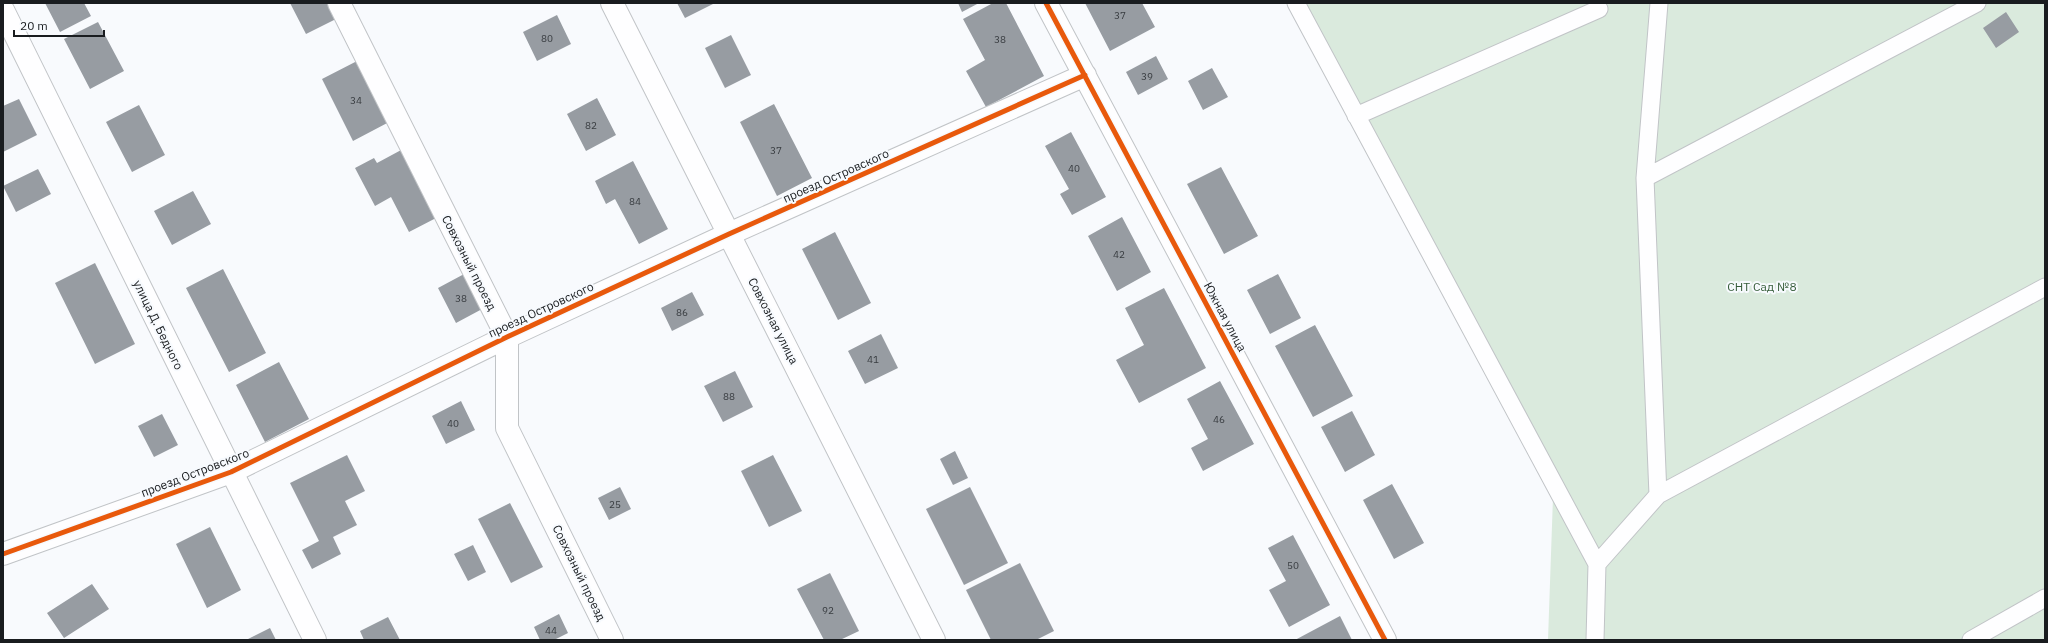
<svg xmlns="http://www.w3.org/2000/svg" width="2048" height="643" font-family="'IBM Plex Sans',sans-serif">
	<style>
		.green { fill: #daeadd }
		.building { fill: #979ca2 }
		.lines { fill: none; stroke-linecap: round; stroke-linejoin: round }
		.service-casing { stroke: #c1c4c7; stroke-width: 19 }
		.minor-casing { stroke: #c1c4c7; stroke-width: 24 }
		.service { stroke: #fefeff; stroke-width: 17 }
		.minor { stroke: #fefeff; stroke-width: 22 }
		.cycleway-casing { stroke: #f7fafe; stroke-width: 8 }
		.cycleway { stroke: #e8590c; stroke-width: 5 }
		.labels { text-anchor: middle; stroke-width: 4; stroke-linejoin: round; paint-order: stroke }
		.number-label { font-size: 10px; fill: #383c40 }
		.street-label { font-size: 12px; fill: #191c1f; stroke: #f7fafe }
		.park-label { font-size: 12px; fill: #355c39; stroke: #f7fafe }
	</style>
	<rect width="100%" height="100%" fill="#f8fafd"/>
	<path class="green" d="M1290,3H2045V640H1548L1553,497Z"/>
	<path class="building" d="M45,3H84L91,16L60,32Z
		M290,3H328L336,19L306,34Z
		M677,3H715L685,18Z
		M958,3H979L962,12Z
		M993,3H1006L1044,76L986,107L966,71L985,60L963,19Z
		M1085,3H1142L1155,27L1110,51Z
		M2006,12L2019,32L1996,48L1983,28Z
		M557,15L571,44L537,61L523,32Z
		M98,22L124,71L90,89L64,39Z
		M731,35L751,75L725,88L705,48Z
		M1156,56L1168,79L1138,95L1126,72Z
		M359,60L391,121L353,141L322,79Z
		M1212,68L1228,97L1203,110L1188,81Z
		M597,98L616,135L586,151L567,114Z
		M19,99L37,135L3,152V106Z
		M774,104L812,178L777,196L740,122Z
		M139,105L165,155L132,172L106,122Z
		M1071,132L1106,197L1072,215L1060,194L1069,189L1045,146Z
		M403,149L438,217L409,232L391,197L375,206L355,168L374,158L377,163Z
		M633,161L668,229L639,244L615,199L606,204L595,181Z
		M1221,167L1258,236L1224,254L1187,184Z
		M38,169L51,194L16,212L3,186Z
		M193,191L211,224L172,245L154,211Z
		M1122,217L1151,272L1117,291L1088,236Z
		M835,232L871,303L838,320L802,249Z
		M95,263L135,344L95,364L55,283Z
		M223,269L266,353L229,372L186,288Z
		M466,273L484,308L456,323L438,288Z
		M1278,274L1301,318L1270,334L1247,290Z
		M1164,288L1206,368L1139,403L1116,360L1144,345L1125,308Z
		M692,292L704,315L672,331L661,308Z
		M1315,325L1353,396L1313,417L1275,346Z
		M881,334L898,368L865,384L848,351Z
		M279,362L309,419L265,442L236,385Z
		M735,371L753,407L723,422L704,386Z
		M1220,381L1254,444L1203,471L1191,448L1208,439L1187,399Z
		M461,401L475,430L446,444L432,416Z
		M1352,411L1375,455L1345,472L1321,427Z
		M162,414L178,445L154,457L138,426Z
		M955,451L968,478L953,485L940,459Z
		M347,455L365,491L345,501L357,525L333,537L341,554L312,569L302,550L319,541L290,483Z
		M773,455L802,511L769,527L741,471Z
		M1392,484L1424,543L1394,559L1363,500Z
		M620,487L631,509L609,520L598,498Z
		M970,487L1008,563L964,585L926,509Z
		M510,503L543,567L511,583L478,519Z
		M210,527L241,590L207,608L176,544Z
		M1293,535L1330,605L1289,627L1269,590L1286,581L1268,548Z
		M473,545L486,572L468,581L454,554Z
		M1020,563L1054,631L1036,640H991L966,590Z
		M830,573L859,631L840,640H824L797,589Z
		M92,584L109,609L64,638L47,613Z
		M559,614L568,633L554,640H540L534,627Z
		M1340,616L1352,640H1295Z
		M388,617L400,640H364L360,631Z
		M270,628L276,640H246Z"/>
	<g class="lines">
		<defs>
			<path id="service" d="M1296,3L1597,564L1595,640
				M1356,116L1599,9
				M1645,178L1977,3
				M1658,495L2045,287
				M1597,564L1658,495L1645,178L1659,3
				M1971,640L2045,598"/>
			<path id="minor" d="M339,3L507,337V428L612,640
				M612,3L934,640
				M1046,3L1385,640
				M3,10L315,640
				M3,554L231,472L507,337L729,234L1085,75"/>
		</defs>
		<use href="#service" class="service-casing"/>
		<use href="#minor" class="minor-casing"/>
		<use href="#service" class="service"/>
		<use href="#minor" class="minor"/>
		<defs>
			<path id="cycleway" d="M1046,3L1385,640
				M3,554L231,472L507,337L729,234L1085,75"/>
		</defs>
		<use href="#cycleway" class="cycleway-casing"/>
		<use href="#cycleway" class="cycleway"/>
	</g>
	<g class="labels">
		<g class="number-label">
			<text x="1120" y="19">37</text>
			<text x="547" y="42">80</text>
			<text x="1000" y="43">38</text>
			<text x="1147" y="80">39</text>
			<text x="356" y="104">34</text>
			<text x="591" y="129">82</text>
			<text x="776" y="154">37</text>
			<text x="1074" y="172">40</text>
			<text x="635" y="205">84</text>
			<text x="1119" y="258">42</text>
			<text x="461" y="302">38</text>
			<text x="682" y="316">86</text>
			<text x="873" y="363">41</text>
			<text x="729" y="400">88</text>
			<text x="1219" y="423">46</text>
			<text x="453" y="427">40</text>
			<text x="615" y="508">25</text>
			<text x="1293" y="569">50</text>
			<text x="828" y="614">92</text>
			<text x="551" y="634">44</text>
		</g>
		<g class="street-label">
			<text transform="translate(836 176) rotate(-24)" y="4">проезд Островского</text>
			<text transform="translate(469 263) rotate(63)" y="4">Совхозный проезд</text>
			<text transform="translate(541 310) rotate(-25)" y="4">проезд Островского</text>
			<text transform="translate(1225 317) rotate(62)" y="4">Южная улица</text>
			<text transform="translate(773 321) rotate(63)" y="4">Совхозная улица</text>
			<text transform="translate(158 325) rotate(64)" y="4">улица Д. Бедного</text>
			<text transform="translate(195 473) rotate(-21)" y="4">проезд Островского</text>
			<text transform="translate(579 573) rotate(64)" y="4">Совхозный проезд</text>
		</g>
		<g class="park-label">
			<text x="1762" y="291">СНТ Сад №8</text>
		</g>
	</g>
	<rect width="2048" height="643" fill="none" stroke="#191c1f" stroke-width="8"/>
	<path d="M14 30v6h90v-6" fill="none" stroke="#191c1f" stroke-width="2"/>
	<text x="20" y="30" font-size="12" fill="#191c1f" stroke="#f7fafe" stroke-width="3" paint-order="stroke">20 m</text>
</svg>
